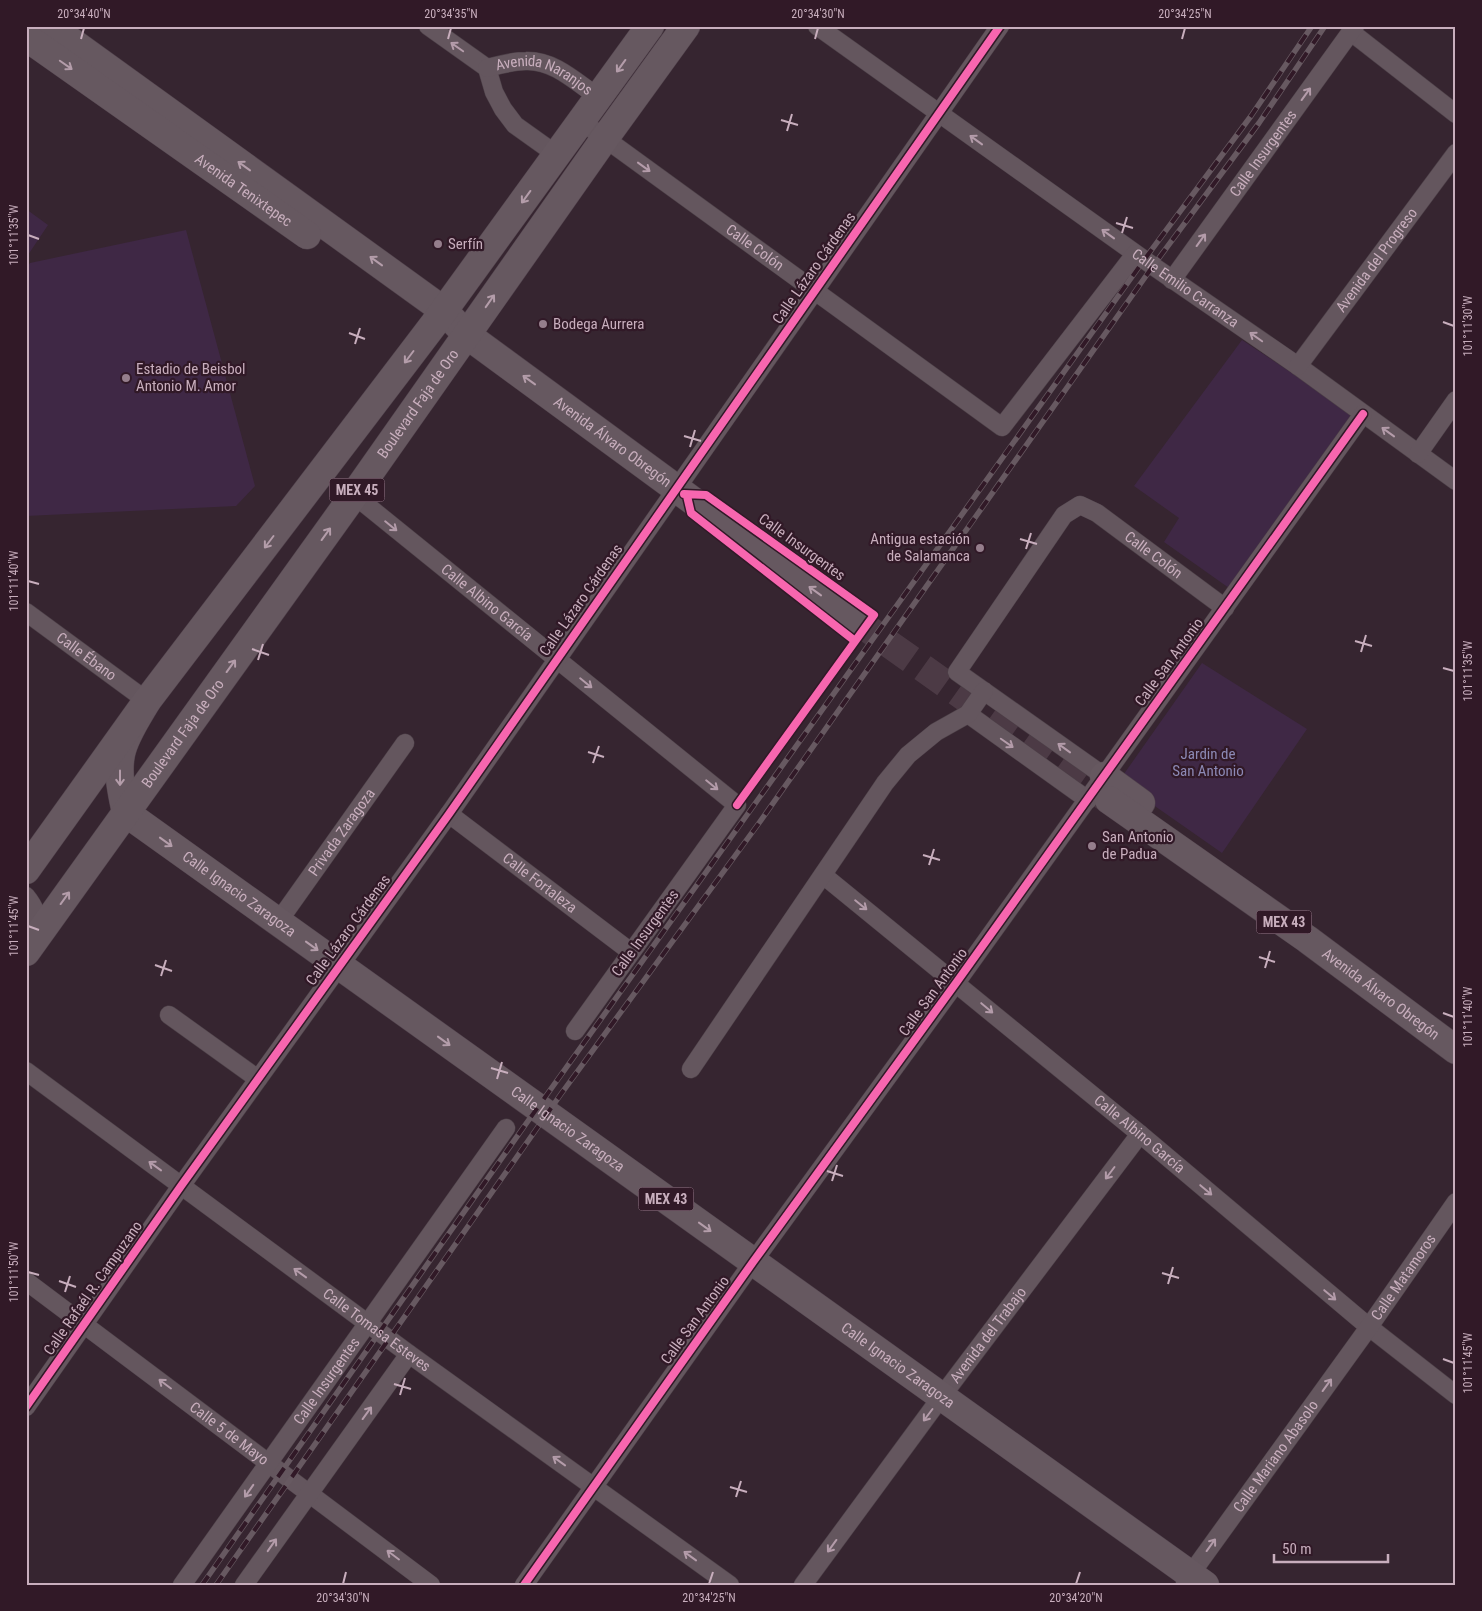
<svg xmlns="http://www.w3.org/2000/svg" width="1482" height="1611" font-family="'Roboto Condensed',sans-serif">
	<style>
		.green { fill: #3f2845 }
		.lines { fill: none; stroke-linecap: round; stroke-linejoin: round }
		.primary-tunnel { stroke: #4c3a45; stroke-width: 28; stroke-dasharray: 28 14; stroke-linecap: butt }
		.street-casing { stroke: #4d4048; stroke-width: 19 }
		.primary-casing { stroke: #4f404a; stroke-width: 29 }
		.street { stroke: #64565e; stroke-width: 18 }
		.primary { stroke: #665860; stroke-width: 28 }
		.rail-casing { stroke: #675961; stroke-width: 5.5 }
		.rail { stroke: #311927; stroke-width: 4; stroke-dasharray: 11; stroke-linecap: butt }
		.cycleway-casing { stroke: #311927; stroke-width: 11 }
		.cycleway { stroke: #f766af; stroke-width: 8 }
		.oneway { stroke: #b49caa }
		.oneway2 { stroke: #b49daa }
		.ticks { fill: none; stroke: #c8aebd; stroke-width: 2 }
		.poi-dot { fill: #957e8c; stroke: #311927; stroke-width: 2 }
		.labels { text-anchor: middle; stroke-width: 4.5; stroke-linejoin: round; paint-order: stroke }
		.shield { fill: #311927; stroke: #9b8190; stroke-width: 1 }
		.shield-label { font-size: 14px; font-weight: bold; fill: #c8aebd }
		.street-label { font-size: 15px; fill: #c8aebd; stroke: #311927 }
		.poi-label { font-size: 15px; fill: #c8aebd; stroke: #311927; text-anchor: start }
		.park-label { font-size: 15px; fill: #8c89b5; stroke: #311927 }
		.neatline { fill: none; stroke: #c8aebd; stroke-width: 2 }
		.ticks-label { font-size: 12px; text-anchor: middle; fill: #c8aebd }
	</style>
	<rect width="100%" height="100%" fill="#362530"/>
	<path class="green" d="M26,209L48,225L26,258Z
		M186,230L255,486L236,506L26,516V269L30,263Z
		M1242,340L1353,413L1229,588L1164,542L1179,518L1134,486Z
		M1202,663L1307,729L1222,853L1119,781Z"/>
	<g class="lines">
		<path class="primary-tunnel" d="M854,619L1109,800"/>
		<defs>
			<g id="street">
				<path d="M428,26L487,68L494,92L503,109L515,125L557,155"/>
				<path id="s1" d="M817,26L1153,266L1298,366L1456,481"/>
				<path d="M1351,32L1456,114"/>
				<path id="s2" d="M487,68C499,65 513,61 526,61C554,60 576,82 598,97"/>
				<path id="s3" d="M581,121L1002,427L1135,254"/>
				<path id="s4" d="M1172,280L1355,26"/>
				<path id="s5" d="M1298,366L1456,153"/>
				<path d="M1418,454L1456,400"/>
				<path id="s6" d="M354,495L737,805L575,1031"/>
				<path id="s7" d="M26,612L147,701"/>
				<path d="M968,714L1088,800"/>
				<path id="s8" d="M1104,776L957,672L1064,515L1080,505L1097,513L1225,608"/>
				<path id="s9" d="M449,814L631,952"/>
				<path id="s10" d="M823,875L1140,1134L1369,1327L1456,1395"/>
				<path d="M26,896C36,908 39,919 39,934"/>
				<path id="s11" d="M278,922L405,743"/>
				<path d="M169,1015L258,1079"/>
				<path d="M691,1069L885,783L908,755L936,732L968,714L984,691"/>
				<path id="s12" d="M26,1071L409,1354L730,1585"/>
				<path id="s13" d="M26,1281L431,1585"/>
				<path d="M26,1407L181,1186L449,814L1000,26"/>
				<path id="s14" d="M1185,1582L1369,1327L1456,1202"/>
				<path id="s15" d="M182,1585L506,1128"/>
				<path d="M244,1585L409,1354"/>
				<path d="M524,1585L753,1262L956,983L1363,414"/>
				<path id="s16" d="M803,1585L942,1396L1140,1134"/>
			</g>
			<g id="primary">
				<path id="s17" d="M50,26L443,310L467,335L854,619"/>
				<path id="s18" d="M26,37L307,235"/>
				<path id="s19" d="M147,701C138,717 125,735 121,754C117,774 122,794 126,813L1205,1585"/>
				<path d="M1104,776L1141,803"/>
				<path id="s20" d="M1109,800L1307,939L1456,1050"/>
				<path d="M26,870L147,701L434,324L650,26"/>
				<path id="s21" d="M26,952L354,495L605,138L686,26"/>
			</g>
		</defs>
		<use href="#street" class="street-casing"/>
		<use href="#primary" class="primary-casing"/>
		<use href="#street" class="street"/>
		<use href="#primary" class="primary"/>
		<defs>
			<path id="rail" d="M202,1585L523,1128L1144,260L1251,116L1312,26
				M216,1585L561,1094L759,823L1153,266L1259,123L1325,26"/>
		</defs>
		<use href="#rail" class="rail-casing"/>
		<use href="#rail" class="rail"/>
		<defs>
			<path id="cycleway" d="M684,494L706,495L874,615L737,805
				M687,496L691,513L855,641
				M26,1407L181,1186L449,814L1000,26
				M524,1585L753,1262L956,983L1363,414"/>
		</defs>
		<use href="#cycleway" class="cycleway-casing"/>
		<use href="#cycleway" class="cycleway"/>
	</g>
	<defs><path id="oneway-shaft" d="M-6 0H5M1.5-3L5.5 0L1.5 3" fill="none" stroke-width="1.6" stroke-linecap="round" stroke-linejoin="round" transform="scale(1.25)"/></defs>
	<g class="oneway">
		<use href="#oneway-shaft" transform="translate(457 47) rotate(-145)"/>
		<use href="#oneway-shaft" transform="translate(1306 94) rotate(-54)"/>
		<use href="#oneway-shaft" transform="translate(976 140) rotate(-144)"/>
		<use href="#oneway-shaft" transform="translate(644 167) rotate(36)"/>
		<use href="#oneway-shaft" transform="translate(1108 234) rotate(-144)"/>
		<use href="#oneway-shaft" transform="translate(1201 240) rotate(-54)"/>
		<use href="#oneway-shaft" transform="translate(1256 337) rotate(-145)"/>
		<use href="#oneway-shaft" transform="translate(1388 432) rotate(-144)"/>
		<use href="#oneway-shaft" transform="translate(391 526) rotate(39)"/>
		<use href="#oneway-shaft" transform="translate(586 683) rotate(39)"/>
		<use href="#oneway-shaft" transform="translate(1007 743) rotate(35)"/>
		<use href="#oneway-shaft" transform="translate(1064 748) rotate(-144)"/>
		<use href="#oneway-shaft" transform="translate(712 785) rotate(39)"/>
		<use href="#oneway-shaft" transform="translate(861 905) rotate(39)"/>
		<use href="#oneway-shaft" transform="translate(987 1008) rotate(40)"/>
		<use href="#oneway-shaft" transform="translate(155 1166) rotate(-144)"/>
		<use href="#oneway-shaft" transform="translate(1110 1173) rotate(127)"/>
		<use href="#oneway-shaft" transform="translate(1206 1190) rotate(40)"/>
		<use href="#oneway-shaft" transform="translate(300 1273) rotate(-144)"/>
		<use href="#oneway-shaft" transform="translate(1330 1295) rotate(40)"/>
		<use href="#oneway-shaft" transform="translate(165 1384) rotate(-143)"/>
		<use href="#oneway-shaft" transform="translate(1327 1385) rotate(-54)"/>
		<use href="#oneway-shaft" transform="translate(367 1413) rotate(-54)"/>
		<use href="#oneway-shaft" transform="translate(928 1415) rotate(127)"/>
		<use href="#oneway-shaft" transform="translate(559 1461) rotate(-144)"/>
		<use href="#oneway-shaft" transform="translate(249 1491) rotate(125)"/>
		<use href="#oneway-shaft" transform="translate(272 1545) rotate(-55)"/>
		<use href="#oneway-shaft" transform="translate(1211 1545) rotate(-54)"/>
		<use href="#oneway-shaft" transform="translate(832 1546) rotate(126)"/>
		<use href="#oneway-shaft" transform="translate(393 1555) rotate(-143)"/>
		<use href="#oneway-shaft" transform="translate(690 1556) rotate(-144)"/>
	</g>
	<g class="oneway2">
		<use href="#oneway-shaft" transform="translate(66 65) rotate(35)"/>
		<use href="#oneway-shaft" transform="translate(621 66) rotate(126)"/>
		<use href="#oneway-shaft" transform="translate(244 166) rotate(-144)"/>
		<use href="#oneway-shaft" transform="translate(526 197) rotate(126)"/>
		<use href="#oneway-shaft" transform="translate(376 261) rotate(-144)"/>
		<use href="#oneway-shaft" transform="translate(490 301) rotate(-55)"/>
		<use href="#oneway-shaft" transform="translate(409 357) rotate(127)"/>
		<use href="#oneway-shaft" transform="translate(529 380) rotate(-144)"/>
		<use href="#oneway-shaft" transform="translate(326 534) rotate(-54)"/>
		<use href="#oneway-shaft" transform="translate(269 542) rotate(127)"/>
		<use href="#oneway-shaft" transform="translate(815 591) rotate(-144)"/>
		<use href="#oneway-shaft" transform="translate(231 666) rotate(-54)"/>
		<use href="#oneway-shaft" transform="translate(120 778) rotate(90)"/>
		<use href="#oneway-shaft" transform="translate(166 842) rotate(36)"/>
		<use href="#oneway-shaft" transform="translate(65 898) rotate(-54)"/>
		<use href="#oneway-shaft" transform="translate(312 946) rotate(36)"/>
		<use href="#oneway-shaft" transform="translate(444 1041) rotate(36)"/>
		<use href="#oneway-shaft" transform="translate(705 1227) rotate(36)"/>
	</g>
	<path class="ticks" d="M81,39L84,28M448,39L451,28M815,39L818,28M1182,39L1185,28M781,120L798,125M787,131L792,114M1116,223L1133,228M1122,233L1127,217M28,235L39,239M1443,322L1454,326M349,333L365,339M355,344L360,328M684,436L701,441M690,447L695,430M1020,539L1037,544M1026,549L1031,533M28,581L39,584M1355,641L1372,646M252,649L269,655M1361,652L1366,635M258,660L263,644M1443,668L1454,671M588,752L604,757M593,763L599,746M923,855L940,860M929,865L934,849M28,926L39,930M1259,957L1275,962M155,965L172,971M1265,968L1270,951M161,976L166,960M1443,1013L1454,1017M491,1068L508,1073M497,1079L502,1062M827,1171L843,1176M832,1181L837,1165M28,1272L39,1275M1162,1273L1179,1278M59,1281L76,1287M1168,1284L1173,1267M65,1292L70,1276M1443,1359L1454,1363M394,1384L411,1389M400,1395L405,1378M730,1487L747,1492M736,1497L741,1481M343,1584L346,1572M709,1584L713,1572M1076,1584L1080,1572"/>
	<g class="poi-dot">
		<circle cx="438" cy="244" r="5"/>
		<circle cx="543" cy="324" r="5"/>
		<circle cx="126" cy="378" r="5"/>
		<circle cx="980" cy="548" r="5"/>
		<circle cx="1092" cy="846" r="5"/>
	</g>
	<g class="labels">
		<g class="shield">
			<rect x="329.5" y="478.5" width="55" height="23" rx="4"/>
			<rect x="1256.5" y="910.5" width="55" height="23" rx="4"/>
			<rect x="638.5" y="1187.5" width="55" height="23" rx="4"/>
		</g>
		<g class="shield-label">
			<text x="357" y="495">MEX 45</text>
			<text x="1284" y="927">MEX 43</text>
			<text x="666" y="1204">MEX 43</text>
		</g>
		<g class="street-label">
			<text dy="5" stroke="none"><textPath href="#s2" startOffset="61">Avenida Naranjos</textPath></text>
			<text dy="5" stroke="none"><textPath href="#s4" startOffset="156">Calle Insurgentes</textPath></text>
			<text dy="5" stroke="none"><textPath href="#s18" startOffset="266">Avenida Tenixtepec</textPath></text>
			<text dy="5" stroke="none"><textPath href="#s3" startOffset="215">Calle Colón</textPath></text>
			<text dy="5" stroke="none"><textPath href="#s5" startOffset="132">Avenida del Progreso</textPath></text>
			<text transform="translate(814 268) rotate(-55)" y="5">Calle Lázaro Cárdenas</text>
			<text dy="5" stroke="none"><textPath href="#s1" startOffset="452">Calle Emilio Carranza</textPath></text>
			<text dy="5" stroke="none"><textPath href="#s21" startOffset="674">Boulevard Faja de Oro</textPath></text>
			<text dy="5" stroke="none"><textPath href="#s17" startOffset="700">Avenida Álvaro Obregón</textPath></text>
			<text transform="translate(802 547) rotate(36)" y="5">Calle Insurgentes</text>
			<text dy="5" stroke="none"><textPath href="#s8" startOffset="478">Calle Colón</textPath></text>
			<text transform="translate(581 600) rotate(-55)" y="5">Calle Lázaro Cárdenas</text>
			<text dy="5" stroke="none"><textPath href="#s6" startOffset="171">Calle Albino García</textPath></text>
			<text dy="5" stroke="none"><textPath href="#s7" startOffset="75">Calle Ébano</textPath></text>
			<text transform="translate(1169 662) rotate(-54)" y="5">Calle San Antonio</text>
			<text dy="5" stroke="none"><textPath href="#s21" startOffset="269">Boulevard Faja de Oro</textPath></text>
			<text dy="5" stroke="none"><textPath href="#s11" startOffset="110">Privada Zaragoza</textPath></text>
			<text dy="5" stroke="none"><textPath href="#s9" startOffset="114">Calle Fortaleza</textPath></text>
			<text dy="5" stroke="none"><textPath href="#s19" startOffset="258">Calle Ignacio Zaragoza</textPath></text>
			<text transform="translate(348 930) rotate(-54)" y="5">Calle Lázaro Cárdenas</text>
			<text transform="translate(645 933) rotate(-54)" y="5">Calle Insurgentes</text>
			<text transform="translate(933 992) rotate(-54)" y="5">Calle San Antonio</text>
			<text dy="5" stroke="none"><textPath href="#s20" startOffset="334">Avenida Álvaro Obregón</textPath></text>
			<text dy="5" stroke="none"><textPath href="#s19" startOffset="662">Calle Ignacio Zaragoza</textPath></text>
			<text dy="5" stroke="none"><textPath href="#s10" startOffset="409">Calle Albino García</textPath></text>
			<text dy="5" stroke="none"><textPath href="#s14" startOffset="375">Calle Matamoros</textPath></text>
			<text transform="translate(93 1288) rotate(-55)" y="5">Calle Rafaél R. Campuzano</text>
			<text transform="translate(695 1320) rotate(-54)" y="5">Calle San Antonio</text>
			<text dy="5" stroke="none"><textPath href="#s12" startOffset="436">Calle Tomasa Esteves</textPath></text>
			<text dy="5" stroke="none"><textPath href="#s16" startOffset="311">Avenida del Trabajo</textPath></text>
			<text dy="5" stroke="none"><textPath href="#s19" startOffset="1068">Calle Ignacio Zaragoza</textPath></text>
			<text dy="5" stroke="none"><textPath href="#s15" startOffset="250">Calle Insurgentes</textPath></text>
			<text dy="5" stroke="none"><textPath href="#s13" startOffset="254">Calle 5 de Mayo</textPath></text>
			<text dy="5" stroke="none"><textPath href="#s14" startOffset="155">Calle Mariano Abasolo</textPath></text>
		</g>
		<g class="poi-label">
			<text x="448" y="249">Serfín</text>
			<text x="553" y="329">Bodega Aurrera</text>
			<text x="136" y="374">Estadio de Beisbol<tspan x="136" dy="17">Antonio M. Amor</tspan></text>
			<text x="970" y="544" text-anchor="end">Antigua estación<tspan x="970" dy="17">de Salamanca</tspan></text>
			<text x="1102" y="842">San Antonio<tspan x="1102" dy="17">de Padua</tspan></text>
		</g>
		<g class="park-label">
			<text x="1208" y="759">Jardin de<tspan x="1208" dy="17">San Antonio</tspan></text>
		</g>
	</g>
	<rect width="1482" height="1611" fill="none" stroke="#311927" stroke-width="55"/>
	<path d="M1274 1554v8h114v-8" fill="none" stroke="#c8aebd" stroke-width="2.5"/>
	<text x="1282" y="1554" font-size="15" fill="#c8aebd" stroke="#311927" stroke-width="4" paint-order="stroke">50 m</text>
	<rect x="28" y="28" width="1426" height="1556" class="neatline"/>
	<g class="ticks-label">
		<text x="84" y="18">20°34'40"N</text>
		<text x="451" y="18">20°34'35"N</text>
		<text x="818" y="18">20°34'30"N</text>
		<text x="1185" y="18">20°34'25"N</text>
		<text transform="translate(14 235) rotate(-90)" y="4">101°11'35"W</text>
		<text transform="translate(1468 326) rotate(-90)" y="4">101°11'30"W</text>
		<text transform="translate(14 581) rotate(-90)" y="4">101°11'40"W</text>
		<text transform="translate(1468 671) rotate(-90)" y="4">101°11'35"W</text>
		<text transform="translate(14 926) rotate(-90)" y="4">101°11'45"W</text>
		<text transform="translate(1468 1017) rotate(-90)" y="4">101°11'40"W</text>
		<text transform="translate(14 1272) rotate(-90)" y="4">101°11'50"W</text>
		<text transform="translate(1468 1363) rotate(-90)" y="4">101°11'45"W</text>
		<text x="343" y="1602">20°34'30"N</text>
		<text x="709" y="1602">20°34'25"N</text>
		<text x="1076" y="1602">20°34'20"N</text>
	</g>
</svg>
